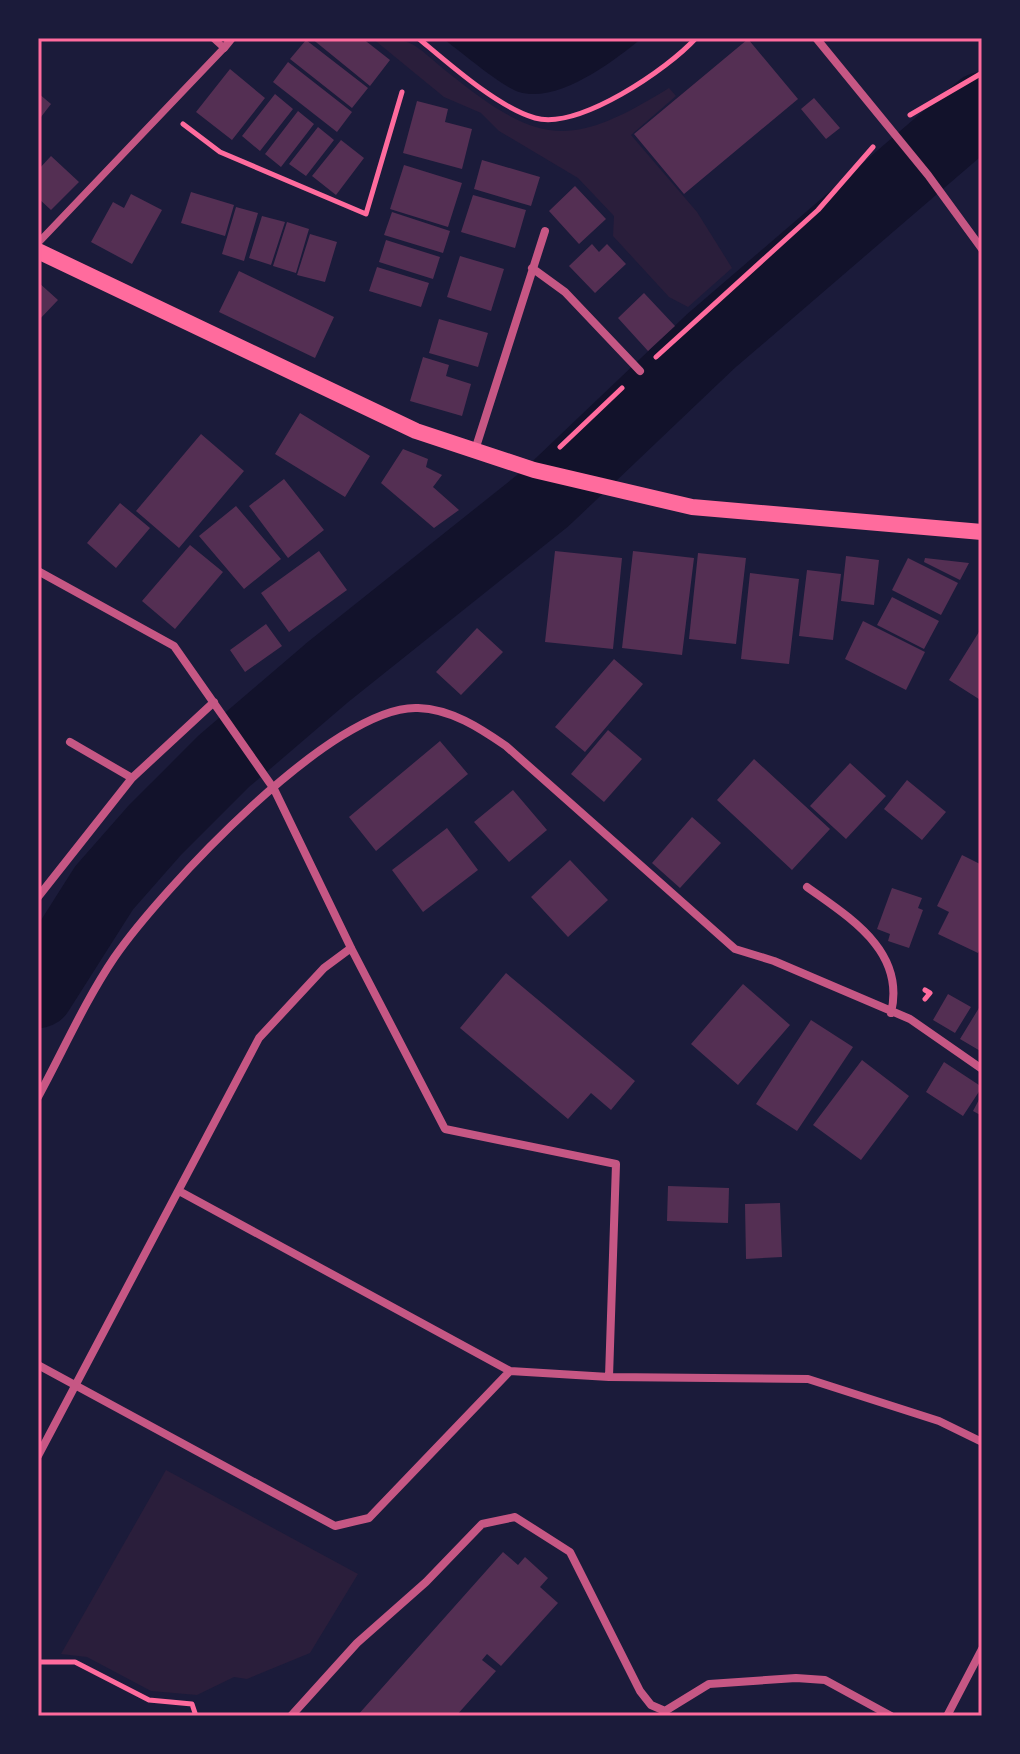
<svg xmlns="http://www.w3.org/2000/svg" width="1020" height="1754" font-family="Lato,sans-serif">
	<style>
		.green { fill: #2a1e3b }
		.water { fill: #12122b }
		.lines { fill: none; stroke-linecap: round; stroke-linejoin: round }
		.river { stroke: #12122b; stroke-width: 72 }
		.building { fill: #542f53 }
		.path { stroke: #ff6b9d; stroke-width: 5 }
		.pedestrian { stroke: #c65784; stroke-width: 7 }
		.minor { stroke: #c65784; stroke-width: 8 }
		.secondary { stroke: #ff6b9d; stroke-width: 16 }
		.neatline { fill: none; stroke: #ff6b9d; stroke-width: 3 }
	</style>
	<rect width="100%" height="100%" fill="#1b1b3a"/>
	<path class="green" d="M372,38C415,38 414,45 446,71C537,144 568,151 669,88L676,96L631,135L697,212L732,268L688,307L669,297L613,236L614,216L578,178L499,131L481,113L444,97Z
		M166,1470L358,1574L310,1653L247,1679L234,1677L197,1695L151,1691L87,1657L61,1654Z"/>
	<path class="water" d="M442,38H642C614,61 558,104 519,92C502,87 459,50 442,38Z"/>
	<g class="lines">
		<path class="river" d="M38,992L104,888L155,830L224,761L328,672L546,498L711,341L982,108"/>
	</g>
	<path class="building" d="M311,38H362L390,60L370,86Z
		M748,39L798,99L684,194L634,134Z
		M306,40L368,88L352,108L290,59Z
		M288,62L352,112L337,132L273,82Z
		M230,69L265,98L232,140L196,112Z
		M38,93L51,104L41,117L38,114Z
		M275,94L293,109L260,151L242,136Z
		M814,98L840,128L826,139L801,109Z
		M417,101L448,109L445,122L472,129L462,169L403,153Z
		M298,111L314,124L281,167L265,154Z
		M318,127L334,140L306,176L289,164Z
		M341,140L364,158L336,195L312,176Z
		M51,156L79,182L51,210L38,198V170Z
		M482,160L540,177L531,206L474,189Z
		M404,165L462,183L448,227L390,209Z
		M575,186L606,219L579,244L549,211Z
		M191,192L234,205L225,236L181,223Z
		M131,194L162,210L132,264L91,242L113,202L124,208Z
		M473,195L526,210L515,248L461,232Z
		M236,207L258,213L244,261L222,254Z
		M392,212L450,231L443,253L384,235Z
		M262,216L285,222L271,265L249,258Z
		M287,222L309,229L296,273L273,266Z
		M310,234L337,242L325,282L297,275Z
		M386,240L440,257L433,279L379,262Z
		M592,244L599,252L607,244L626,264L595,293L569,266Z
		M460,256L504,269L491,311L447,297Z
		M377,267L429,283L421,307L369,291Z
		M239,271L334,317L315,358L219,312Z
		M38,282L58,300L38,321Z
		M644,293L675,326L648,351L618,318Z
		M439,319L488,333L478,367L429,353Z
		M423,357L449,365L446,376L471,384L462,416L410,401Z
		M300,413L370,456L345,497L275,454Z
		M201,434L244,471L179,548L136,511Z
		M403,449L428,459L426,467L442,475L433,487L459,510L434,528L381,483Z
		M284,479L324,530L288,558L249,506Z
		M120,503L150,528L116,568L87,543Z
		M236,506L281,559L244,589L199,536Z
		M190,545L223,572L175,629L142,601Z
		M319,551L347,590L289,632L261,593Z
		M555,551L622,558L613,649L545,642Z
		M633,551L694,558L682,655L622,648Z
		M698,553L746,558L736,644L689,639Z
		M846,556L879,560L874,605L841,601Z
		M908,558L958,583L941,615L892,590Z
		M925,558L969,563L960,580L924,562Z
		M807,570L841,574L833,640L799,636Z
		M750,573L799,579L789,664L741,659Z
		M892,597L939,621L924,649L877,625Z
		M863,621L925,652L906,690L845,659Z
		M266,624L282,646L245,672L230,650Z
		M982,627V701L949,680Z
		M477,628L503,652L461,695L436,672Z
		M614,659L643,684L585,752L555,727Z
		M608,730L642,759L604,802L571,774Z
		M440,741L468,774L376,851L349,817Z
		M754,759L830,829L792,870L717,800Z
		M850,763L886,796L846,839L810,806Z
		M907,780L946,812L922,840L884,809Z
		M513,790L547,830L509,862L474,822Z
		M692,817L721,843L680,888L652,863Z
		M447,828L478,870L423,912L392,870Z
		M962,855L982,865V944L978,953L938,934L949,912L937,906Z
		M570,860L608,900L568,937L531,897Z
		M892,888L922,898L918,908L923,910L909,948L888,941L890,934L877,929Z
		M506,973L635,1081L611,1110L591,1093L568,1119L460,1028Z
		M743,984L790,1025L738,1085L691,1044Z
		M948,994L971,1007L955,1033L933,1020Z
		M982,1003V1052L960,1039Z
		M811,1020L853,1047L797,1131L756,1104Z
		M862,1060L909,1096L861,1160L813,1125Z
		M944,1062L982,1087L963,1116L926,1092Z
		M982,1094V1116L973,1111Z
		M668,1186L729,1188L728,1223L667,1221Z
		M780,1203L782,1257L746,1259L745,1204Z
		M503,1552L518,1565L525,1557L548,1578L540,1587L558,1603L501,1666L487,1654L482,1660L496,1671L456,1716H357Z"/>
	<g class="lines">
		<path class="path" d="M418,38C448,63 497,107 535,118C579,130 668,69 696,38
			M910,115L982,73
			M183,124L220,152L366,214L402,92
			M656,357L818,210L873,147
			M560,447L622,388
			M925,999L930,993L925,990
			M38,1662H75L149,1700L192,1704L196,1716"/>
		<path class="pedestrian" d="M38,243L224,48L213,38"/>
		<path class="minor" d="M816,38L928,175L982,249
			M224,48L232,38
			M532,268L565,292L640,371
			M475,450L545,231
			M38,571L174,646L274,789L351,948L445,1129L616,1164L609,1377
			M70,742L132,778
			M807,887C850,918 906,951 891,1013
			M38,897L132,778L214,702
			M38,1097C63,1051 85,1001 114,958C160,891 334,704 418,708C451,709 480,728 506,746L735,949L774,961L910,1019L982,1069
			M179,1191L510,1371
			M38,1365L335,1526L369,1518L510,1371L609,1377L808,1379L939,1421L982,1442
			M38,1456L259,1038L324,968L351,948
			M291,1716L357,1643L426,1582L482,1524L515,1517L570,1552L640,1691L651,1705L665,1711L709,1684L796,1678L825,1680L891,1716
			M947,1716L982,1649"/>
		<path class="secondary" d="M38,251L416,431L534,470L692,507L982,532"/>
	</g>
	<rect width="1020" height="1754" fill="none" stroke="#1b1b3a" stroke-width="80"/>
	<rect x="40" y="40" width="940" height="1674" class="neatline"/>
</svg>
